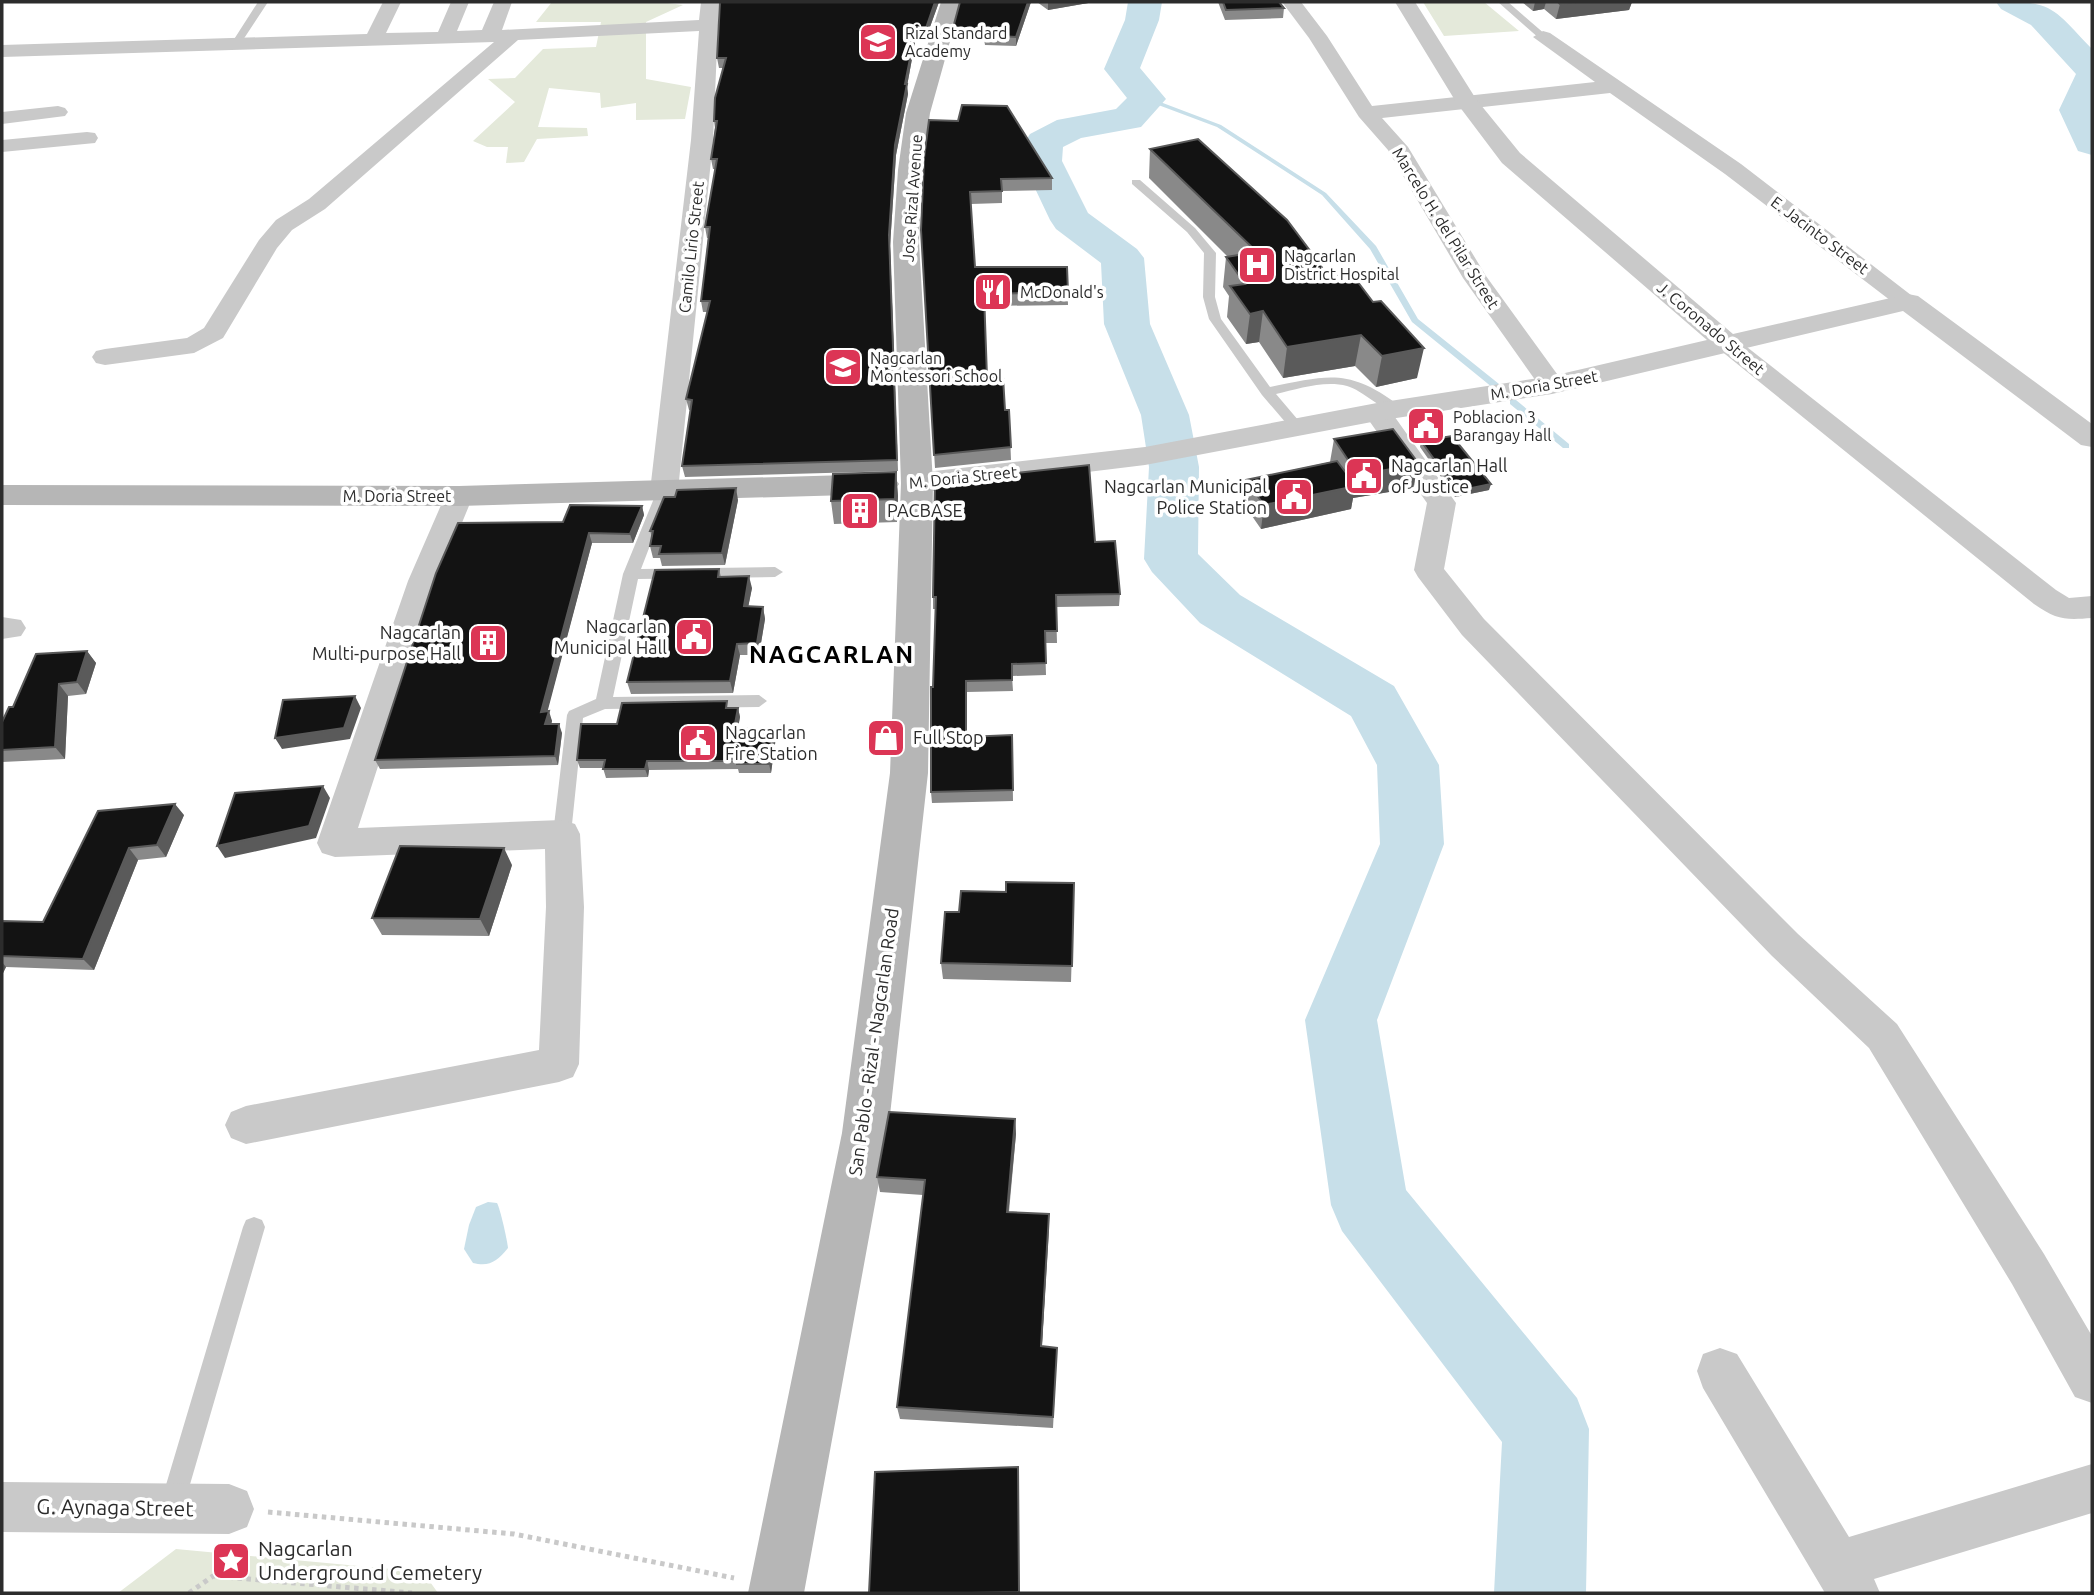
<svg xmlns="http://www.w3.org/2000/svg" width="2094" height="1595" font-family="Ubuntu,sans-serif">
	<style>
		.green { fill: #e4e9da }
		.water { fill: #c7dfe9 }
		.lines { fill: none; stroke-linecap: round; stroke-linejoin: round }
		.stream { fill: #c7dfe9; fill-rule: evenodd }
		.river { fill: #c7dfe9; fill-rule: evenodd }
		.path { stroke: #c9c9c9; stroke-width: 5; stroke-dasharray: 4.5 4.5; stroke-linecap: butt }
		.service { fill: #c9c9c9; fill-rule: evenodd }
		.minor { fill: #c9c9c9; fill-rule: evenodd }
		.tertiary { fill: #c9c9c9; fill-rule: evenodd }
		.secondary { fill: #b6b6b6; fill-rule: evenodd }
		.wall { fill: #898989 }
		.shaded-wall { fill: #5a5a5a }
		.building { fill: #131313; stroke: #5a5a5a; stroke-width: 2 }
		.labels { text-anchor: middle; stroke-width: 7; stroke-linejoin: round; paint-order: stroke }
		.far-poi-label { font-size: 16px; fill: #2c2c2c; stroke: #fff; text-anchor: start }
		.far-street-label { font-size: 16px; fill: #2c2c2c; stroke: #fff }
		.poi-label { font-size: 18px; fill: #2c2c2c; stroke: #fff; text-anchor: start }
		.street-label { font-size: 18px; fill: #2c2c2c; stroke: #fff }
		.near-street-label { font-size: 21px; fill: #2c2c2c; stroke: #fff }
		.near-poi-label { font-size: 21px; fill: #2c2c2c; stroke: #fff; text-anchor: start }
		.district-label { font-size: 24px; font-weight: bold; letter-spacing: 2px; fill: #000; stroke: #fff }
	</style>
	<rect width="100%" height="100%" fill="#fff"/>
	<path class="green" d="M552,2H660L683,5L646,22V79L691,87L685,119L636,120V103L601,108L600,93L549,88L538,127L587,128L588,136L537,139L524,162L506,163L508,147H487L473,141L515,102L488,79L515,78L543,49L596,47L601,22H536Z
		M1423,2H1484L1519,31L1444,36Z
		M176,1549L423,1572L438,1593H118Z"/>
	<path class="water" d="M488,1202L497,1203C500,1208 507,1239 508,1248C497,1261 490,1267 473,1263L464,1249L469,1225L476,1207Z"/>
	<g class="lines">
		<path class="stream" d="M1147,97L1221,125L1326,193L1376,246L1418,319L1504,388V392H1498L1412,322L1370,249L1322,195L1217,127L1145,100L1144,99Z
			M1510,400H1516L1569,444V448H1563L1510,404Z"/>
		<path class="river" d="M1128,2H1162L1159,20L1140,68L1166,99L1141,127L1081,138L1063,147L1062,161L1088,213L1137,249L1144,258L1150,324L1189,415L1199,467L1198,554L1240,595L1394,686L1439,765L1444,844L1377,1020L1406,1190L1577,1398L1589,1429L1586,1593H1494L1502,1442L1342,1231L1331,1205L1305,1020L1380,844L1377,765L1351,716L1200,623L1152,572L1144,559L1149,467L1141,415L1104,324L1101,263L1056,229L1050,220L1022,161L1025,142L1030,134L1057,120L1116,109L1127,98L1104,69L1125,20Z
			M1996,2C2054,0 2054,10 2092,49V155L2078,151L2059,110L2076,74L2031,25L2001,9Z"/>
		<path class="path" d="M268,1512L514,1534L734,1578
			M189,1593L213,1576L412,1593"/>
		<path class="service" d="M258,2H268L239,46H233L231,44Z
			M1498,2H1508L1546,35V39H1540Z
			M1132,180H1140L1195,228L1216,253L1215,297L1221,319L1270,387C1329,375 1349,368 1400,406V412C1386,415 1363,390 1347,386C1324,380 1298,389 1276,394L1304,427L1297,431L1292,430L1262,395L1209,319L1203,297L1204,253L1187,232L1132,184Z
			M664,486L671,491L641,569L775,567L783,572L775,577L638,579L613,697L759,695L767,701L759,707L605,709L583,718L571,834L568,839H556L553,834L567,715L569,711L596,699L623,574L657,491Z
			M254,1217L262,1220L265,1227L184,1505L181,1514L172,1517L163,1514L160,1505L243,1227L246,1220Z"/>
		<path class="minor" d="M383,2H401L386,33L438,32L451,2H469L457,31L482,30L494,2H512L502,30L699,20L701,2H719L713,140L678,491L674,497L664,500L654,497L650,491L691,140L699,31L518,40L325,209L292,230L277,248L223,338L194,353L105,365L96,363L92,357L96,351L105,349L187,338L204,328L259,240L276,220L309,199L494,42L2,57V45L367,34Z
			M1282,2H1301L1327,36L1372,106L1595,82L1533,37L1543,31L1550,33L1741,164L1920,302L1917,307L1908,309L1899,307L1725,174L1610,93L1382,118L1408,147L1486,276L1565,385L1561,391L1552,393L1543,391L1463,278L1388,150L1359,117L1309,38Z
			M58,106L65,108L68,112L65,116L2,124V112Z
			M87,132L95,133L98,138L95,143L2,152V140Z
			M1729,337L1738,340L2056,590L2069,598L2092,596V618C2065,620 2057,620 2034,604L1720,350L1716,345L1720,340Z
			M1377,404L1387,406L1456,503L1444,569L1484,619L1798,934L1897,1024L2044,1254L2092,1336V1403L2075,1397L2012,1284L1869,1048L1772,956L1462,635L1418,577L1414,570L1427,503L1363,412L1367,406Z
			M459,487L469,490L473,496L438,581L358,828L562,820L575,824L580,834L584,907L579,1064L573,1077L559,1082L246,1144L231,1138L225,1125L231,1112L246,1106L539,1050L546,907L545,849L335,857L322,853L317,843L408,581L445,496L449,490Z
			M2,617L21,620L26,628L21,636L2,639Z
			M1720,1348L1737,1354L1849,1537L2092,1464V1513L1874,1579L1880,1593H1825L1703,1388L1697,1371L1703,1354Z
			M2,1482L229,1484L247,1491L254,1509L247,1527L229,1534L2,1532Z"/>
		<path class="tertiary" d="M1395,2H1415L1476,99L1520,153L1733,334L1908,294L1918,296L2092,424V447L2081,445L1903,311L1552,394L1377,421L1145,465L917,493L906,490L901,483L906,476L917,473L1145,447L1377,403L1552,376L1707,340L1502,163L1456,102Z"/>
		<path class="secondary" d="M941,2H961L930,113L922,170L919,242L933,483L928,773L888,1133L804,1593H748L842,1133L890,773L901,483L893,242L898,170L906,113Z
			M883,474L894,477L899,484L894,491L883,494L459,506L2,505V485L459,486Z"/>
	</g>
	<path class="wall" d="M720,2H939L926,38L916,37L907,86L908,94L896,155L890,246L898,471L685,477L682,466L691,410H689L686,399L707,312H703L701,301L708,238H707L705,227L715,169H713L711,159L715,128L714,121L723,68H719L717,58Z
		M960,2H1031L1016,46L985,45L984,39L954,38L953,28Z
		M1037,2H1094L1048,10Z
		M1218,2H1279L1284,8L1283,18L1225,20Z
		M1522,2H1632L1629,10L1556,19L1544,9L1533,11Z
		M929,120L1052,178V190L1002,191V203L971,204L975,267H1067L1068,305L985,306L987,377L1005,410H1009L1011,460L935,468L921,230Z
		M1150,149L1326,272L1417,378L1376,387L1355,366L1283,378L1259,342L1246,344L1227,317L1229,296L1223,287L1226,257H1228L1149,178Z
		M1334,439L1419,464L1413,488L1353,498L1351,509L1261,529L1243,503L1246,480L1330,462Z
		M1421,441L1489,490L1455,497L1420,447Z
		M896,472L898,496L897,522L834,524L831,501Z
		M738,500L725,565L662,566L660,558H653L650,546L652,537L650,531Z
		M642,506L644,515L633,543H592L547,711L552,721L551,724L562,733L558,765L380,769L375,760L563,522Z
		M1095,542L1120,594L1119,606L1056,607L1057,643H1045L1046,675L1012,676L1013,691L967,692V737L1012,735L1013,801L932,803L931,792L936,609H933V597Z
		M719,569L721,577L752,588L748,607H763L765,619L759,655H740L733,693L631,694L627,682Z
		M87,651L96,663L86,694L68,696L65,759L2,762V722L13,707Z
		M738,708L740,717L738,729L776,737L771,773H739L738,769L649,770L648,777L606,778L603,768H580L577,760L617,724Z
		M98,811L184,815L166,857L138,860L94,970L6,967L2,975V921L43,922Z
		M512,865L489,936L382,935L372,918Z
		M1074,883L1071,982L943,979L941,963L959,912L1006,892Z
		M1015,1119L1016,1134L1009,1212L1049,1214L1042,1346L1057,1348L1053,1428L900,1419L897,1407L923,1195L880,1192L877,1177Z
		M1018,1467L1019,1593H869Z"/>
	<path class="shaded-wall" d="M935,2H939L926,38V28Z
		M1028,2H1031L1016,46V37Z
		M1048,2H1094L1048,10Z
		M1535,2H1546L1544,9L1533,11Z
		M1576,2H1632L1629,10L1556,19L1560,4Z
		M916,28V37L907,86L908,94L896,155L890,246L898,471L889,235L895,145Z
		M1263,311L1259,342L1246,344L1250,314Z
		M1361,335L1355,366L1283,378L1287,347Z
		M1424,348L1417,378L1376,387L1382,356Z
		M1419,464L1413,488L1353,498L1351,509L1261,529L1264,505L1356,486L1358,475Z
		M896,472L898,496L897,522L895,499Z
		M1491,484L1489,490L1455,497L1457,491Z
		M736,488L738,500L725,565L722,553Z
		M642,506L644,515L633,543L630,534Z
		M589,533L592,543L545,721L541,712Z
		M749,576L752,588L746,618L744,606Z
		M763,607L765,619L759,655L757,643Z
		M737,644L740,655L733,693L730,681Z
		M87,651L96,663L86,694L77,682Z
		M59,684L68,696L65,759L55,747Z
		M355,696L361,708L350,739L282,749L275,738Z
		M738,708L740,717L736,737L734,729Z
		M549,711L552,721L549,733L545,724Z
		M559,724L562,733L558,765L555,756Z
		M774,728L776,737L771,773L769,764Z
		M647,761L649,770L648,777L645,769Z
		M323,786L330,798L316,838L225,858L217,846Z
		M175,804L184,815L166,857L157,845Z
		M129,848L138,860L94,970L83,959Z
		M504,848L512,865L489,936L480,919Z
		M2,962L6,967L2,975Z
		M1015,1119L1016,1134L1007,1226V1212Z
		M1049,1214V1228L1041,1359V1346Z"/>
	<path class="building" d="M720,2H935L926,28H916L905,84H907L895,145L889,235L897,460L682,466L692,400L686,399L710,301H701L710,227H705L717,159H711L717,121H714L715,98L726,58H717Z
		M960,2H1028L1016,37L984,35L985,29L953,28Z
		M1223,2H1279L1284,8L1226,10Z
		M1558,2H1576L1560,4Z
		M962,105L1007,106L1052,178L1001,179L1002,191L970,192L975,267H1067L1068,292L984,294L987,377H1003L1005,410H1009L1011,447L934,455L921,230L924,158L929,120L958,121Z
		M1198,139L1287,220L1326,272L1348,269L1373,302L1381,301L1424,348L1382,356L1361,335L1287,347L1263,311L1250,314L1230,286L1245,284L1226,257L1257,252L1150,149Z
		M1393,429L1419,464L1358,475L1334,439Z
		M1452,436L1491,484L1457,491L1421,441Z
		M1337,461L1356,486L1264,505L1246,480Z
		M1089,465L1095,542L1115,541L1120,594L1056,595L1057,631H1045L1046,663L1012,664V680L966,681V737L1012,735L1013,790L931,792V687H933L936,597H933L935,482Z
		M896,472L895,499L831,501L833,474Z
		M736,488L722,553L659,554L661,546H650L653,531H650L664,497H675L677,490Z
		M570,505L642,506L630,534L589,533L541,712L549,711L545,724H559L555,756L375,760L436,573L458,523L563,522Z
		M719,569L718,577L749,576L744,606L763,607L757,643L737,644L730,681L627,682L655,570Z
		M87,651L77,682L59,684L55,747L2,750V722L9,707H13L36,654Z
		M355,696L344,728L275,738L283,700Z
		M727,701L726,708H738L734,729L774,728L769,764H737V761H647L645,769H603L605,760H577L581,724H617L622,703Z
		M323,786L309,826L217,846L235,793Z
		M175,804L157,845L129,848L83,959L2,956V921L43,922L98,811Z
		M400,846L504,848L480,919L372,918Z
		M1006,882L1074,883L1072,966L941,963L945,912H959L961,891L1006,892Z
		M889,1112L1015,1119L1007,1212L1049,1214L1041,1346L1057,1348L1053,1417L897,1407L925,1180L877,1177Z
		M1018,1467L1019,1592L971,1593H869L875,1472Z"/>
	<defs>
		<symbol id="school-square" viewBox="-11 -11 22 22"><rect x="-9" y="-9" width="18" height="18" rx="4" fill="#dc3555" stroke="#fff"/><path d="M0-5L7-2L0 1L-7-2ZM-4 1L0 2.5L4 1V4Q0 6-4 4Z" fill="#fff"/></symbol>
		<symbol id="hospital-square" viewBox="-11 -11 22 22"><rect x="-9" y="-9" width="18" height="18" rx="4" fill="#dc3555" stroke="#fff"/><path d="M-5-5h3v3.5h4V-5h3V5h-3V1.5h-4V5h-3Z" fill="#fff"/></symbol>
		<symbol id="restaurant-square" viewBox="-11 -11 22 22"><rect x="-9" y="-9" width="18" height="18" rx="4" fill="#dc3555" stroke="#fff"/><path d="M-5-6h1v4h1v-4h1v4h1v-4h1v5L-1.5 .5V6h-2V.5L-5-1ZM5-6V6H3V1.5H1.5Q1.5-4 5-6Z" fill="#fff"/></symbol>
		<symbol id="civic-square" viewBox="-11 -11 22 22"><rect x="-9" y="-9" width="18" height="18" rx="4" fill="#dc3555" stroke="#fff"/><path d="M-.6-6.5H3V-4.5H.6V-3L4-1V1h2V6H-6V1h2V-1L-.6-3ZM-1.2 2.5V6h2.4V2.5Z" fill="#fff"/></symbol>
		<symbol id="building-square" viewBox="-11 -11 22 22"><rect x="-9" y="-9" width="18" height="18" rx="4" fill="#dc3555" stroke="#fff"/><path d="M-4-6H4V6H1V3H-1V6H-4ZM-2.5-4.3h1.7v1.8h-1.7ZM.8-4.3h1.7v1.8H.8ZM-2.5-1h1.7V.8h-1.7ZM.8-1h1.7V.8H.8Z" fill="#fff"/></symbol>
		<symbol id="shop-square" viewBox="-11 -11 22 22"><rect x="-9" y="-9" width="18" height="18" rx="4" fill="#dc3555" stroke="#fff"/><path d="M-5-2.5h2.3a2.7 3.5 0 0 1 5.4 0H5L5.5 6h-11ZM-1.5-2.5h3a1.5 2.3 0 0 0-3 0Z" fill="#fff"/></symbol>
		<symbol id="sight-square" viewBox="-11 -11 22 22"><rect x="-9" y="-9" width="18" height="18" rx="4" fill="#dc3555" stroke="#fff"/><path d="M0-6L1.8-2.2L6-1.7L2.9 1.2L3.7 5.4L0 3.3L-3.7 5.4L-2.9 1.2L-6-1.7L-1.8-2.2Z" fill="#fff"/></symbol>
	</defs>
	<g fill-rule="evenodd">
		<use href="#school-square" x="856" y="20" width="44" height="44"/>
		<use href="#hospital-square" x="1235" y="243" width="44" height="44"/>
		<use href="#restaurant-square" x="971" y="270" width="44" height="44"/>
		<use href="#school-square" x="821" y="345" width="44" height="44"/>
		<use href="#civic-square" x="1404" y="404" width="44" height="44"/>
		<use href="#civic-square" x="1342" y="454" width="44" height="44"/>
		<use href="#civic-square" x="1272" y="475" width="44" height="44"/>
		<use href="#building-square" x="838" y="489" width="44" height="44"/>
		<use href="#civic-square" x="672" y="615" width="44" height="44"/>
		<use href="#building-square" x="466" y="621" width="44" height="44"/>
		<use href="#shop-square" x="864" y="716" width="44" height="44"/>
		<use href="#civic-square" x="676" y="721" width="44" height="44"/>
		<use href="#sight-square" x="209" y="1539" width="44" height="44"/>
	</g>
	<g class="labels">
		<g class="far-poi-label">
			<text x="905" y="39">Rizal Standard<tspan x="905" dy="18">Academy</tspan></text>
			<text x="1284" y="262">Nagcarlan<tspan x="1284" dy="18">District Hospital</tspan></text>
			<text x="1020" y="298">McDonald's</text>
			<text x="870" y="364">Nagcarlan<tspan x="870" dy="18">Montessori School</tspan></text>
			<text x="1453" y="423">Poblacion 3<tspan x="1453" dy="18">Barangay Hall</tspan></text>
		</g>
		<g class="far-street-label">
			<text transform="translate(912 198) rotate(-86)" y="6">Jose Rizal Avenue</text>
			<text transform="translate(1446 228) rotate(58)" y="6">Marcelo H. del Pilar Street</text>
			<text transform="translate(1820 235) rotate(37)" y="6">E. Jacinto Street</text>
			<text transform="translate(691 247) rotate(-84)" y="6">Camilo Lirio Street</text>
			<text transform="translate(1711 328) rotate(40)" y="6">J. Coronado Street</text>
			<text transform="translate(1544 385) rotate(-10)" y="6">M. Doria Street</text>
			<text transform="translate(963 477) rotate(-6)" y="6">M. Doria Street</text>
			<text x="397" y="502">M. Doria Street</text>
		</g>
		<g class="poi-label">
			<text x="1391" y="472">Nagcarlan Hall<tspan x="1391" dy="21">of Justice</tspan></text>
			<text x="1267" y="493" text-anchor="end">Nagcarlan Municipal<tspan x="1267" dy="21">Police Station</tspan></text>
			<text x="887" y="517">PACBASE</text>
			<text x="667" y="633" text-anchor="end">Nagcarlan<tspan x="667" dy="21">Municipal Hall</tspan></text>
			<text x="461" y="639" text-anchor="end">Nagcarlan<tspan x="461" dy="21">Multi-purpose Hall</tspan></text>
			<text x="725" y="739">Nagcarlan<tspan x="725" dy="21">Fire Station</tspan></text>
			<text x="913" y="744">Full Stop</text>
		</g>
		<g class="street-label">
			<text transform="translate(874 1042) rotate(-82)" y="6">San Pablo - Rizal - Nagcarlan Road</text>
		</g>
		<g class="near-street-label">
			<text transform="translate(115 1508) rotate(1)" y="7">G. Aynaga Street</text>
		</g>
		<g class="near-poi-label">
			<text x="258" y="1556">Nagcarlan<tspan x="258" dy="24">Underground Cemetery</tspan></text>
		</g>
		<g class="district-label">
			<text x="832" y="663">NAGCARLAN</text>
		</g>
	</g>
	<rect width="2094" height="1595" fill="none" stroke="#2c2c2c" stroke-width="7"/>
</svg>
